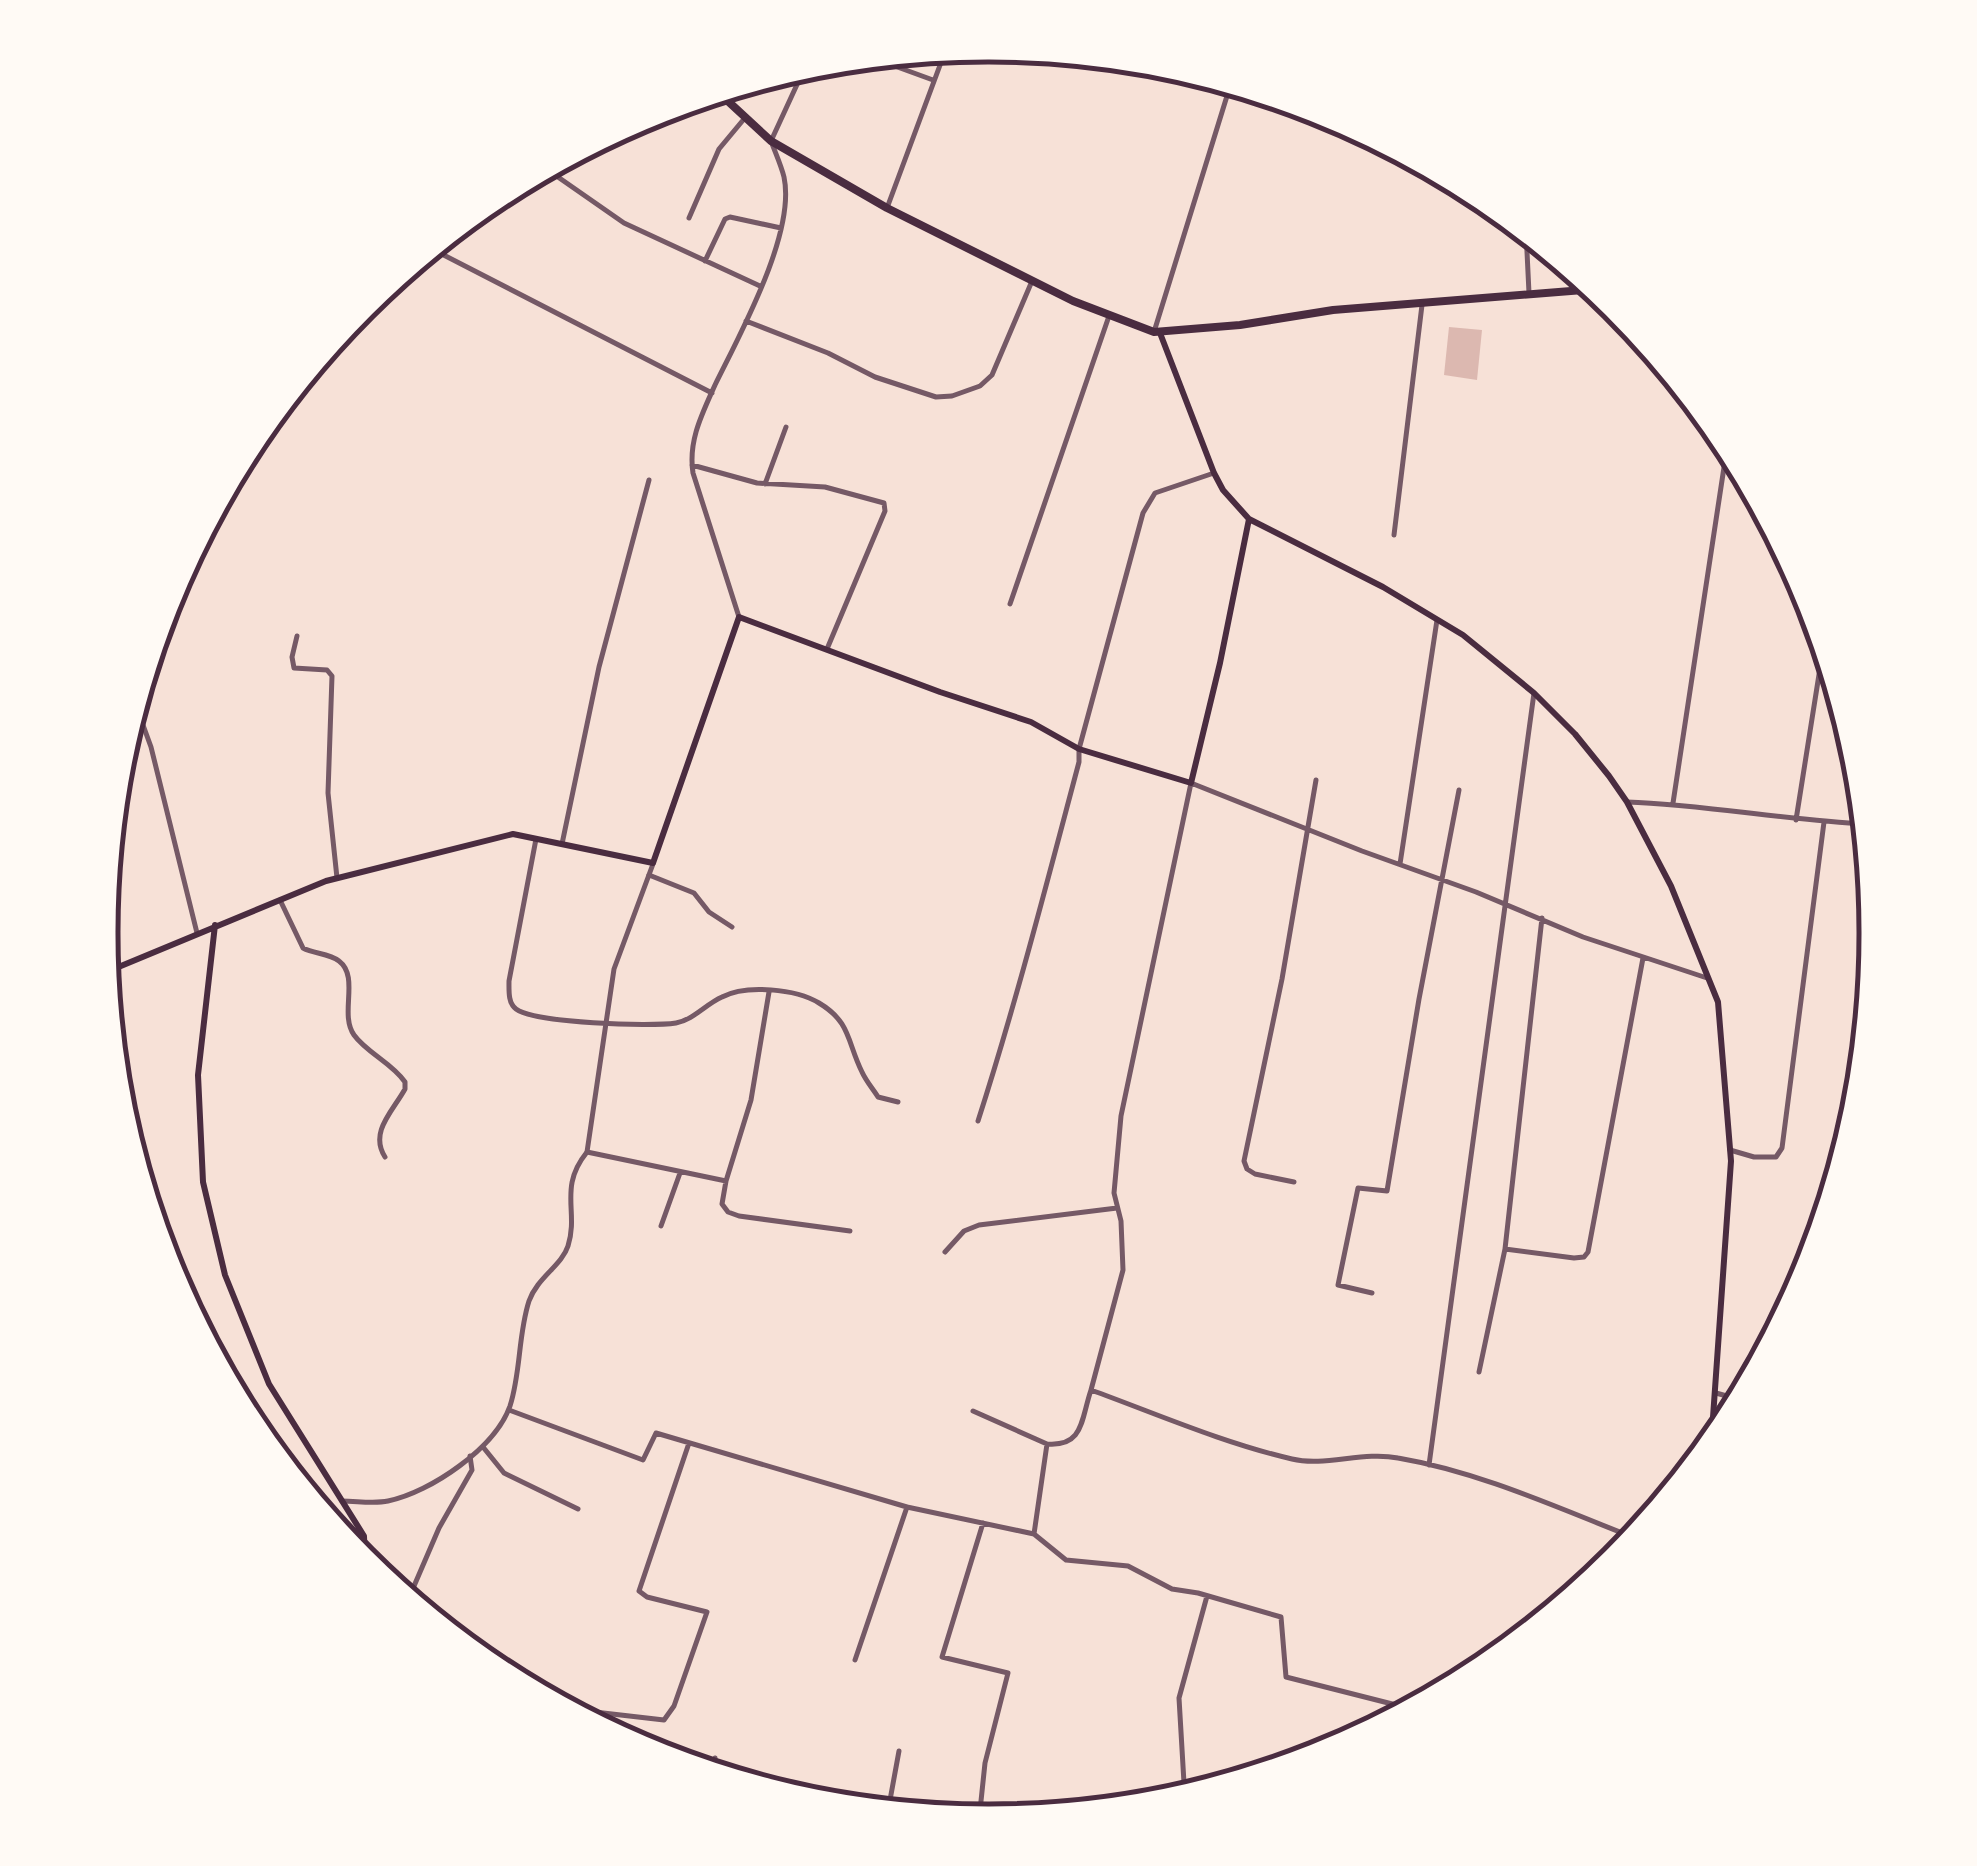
<svg xmlns="http://www.w3.org/2000/svg" width="1977" height="1866" font-family="'PT Sans',sans-serif">
	<style>
		.water { fill: #dcb8b0 }
		.lines { fill: none; stroke-linecap: round; stroke-linejoin: round }
		.minor { stroke: #755966; stroke-width: 5 }
		.tertiary { stroke: #755966; stroke-width: 5 }
		.secondary { stroke: #4a2c40; stroke-width: 6 }
		.trunk { stroke: #4a2c40; stroke-width: 8 }
		.rim { fill: none; stroke: #4a2c40; stroke-width: 5 }
	</style>
	<rect width="100%" height="100%" fill="#f7e1d7"/>
	<path class="water" d="M1449,327L1482,330L1477,380L1444,375Z"/>
	<g class="lines">
		<path class="minor" d="M870,57L933,80
			M545,168L624,223L760,286
			M887,208L946,49
			M689,218L719,149L744,119
			M1526,231L1529,293
			M430,248L712,393
			M705,261L725,219L730,217L781,228
			M746,321L828,353L875,377L936,397L952,396L980,386L992,375L1032,281
			M1154,332L1231,83
			M692,465L757,483L825,487L884,503L885,511L827,649
			M765,484L786,427
			M1394,535L1422,305
			M1010,604L1109,316
			M739,617L693,473C688,441 702,414 715,385C740,334 796,233 784,177C781,165 775,152 771,141L806,65
			M297,636L292,657L294,668L327,670L332,676L328,793L337,878
			M135,703L151,747L197,933
			M1627,802C1707,805 1786,820 1866,824
			M1673,803L1728,441
			M1796,820L1824,643
			M536,839L509,981C509,991 508,1003 516,1009C535,1023 650,1027 676,1023C693,1020 706,1004 722,997C746,984 796,989 819,1003C851,1022 847,1042 862,1072C866,1081 873,1089 878,1097L898,1102
			M562,844L599,667L649,480
			M1400,864L1437,620
			M649,875L694,893L709,912L732,927
			M280,900L303,948C314,954 329,953 339,961C360,977 339,1014 354,1035C367,1053 392,1063 405,1082V1089C393,1111 369,1132 385,1157
			M978,1121C1016,1003 1047,882 1079,762V749L1143,513L1155,493L1214,473
			M1730,1150L1754,1157H1776L1782,1148L1824,822
			M587,1152L726,1181L722,1204L728,1212L739,1216L850,1231
			M726,1181L751,1100L769,992
			M1294,1182L1255,1174L1247,1169L1244,1161L1282,979L1316,780
			M661,1226L680,1173
			M1505,1249L1574,1258L1584,1257L1588,1252L1643,958
			M945,1252L964,1231L979,1225L1117,1208
			M1372,1293L1338,1285L1358,1188L1387,1191L1419,999L1459,790
			M1479,1372L1505,1249L1542,918
			M1716,1393L1741,1400
			M509,1410L643,1460L656,1433L907,1507
			M973,1411L1047,1444
			M483,1447L504,1473L578,1509
			M1429,1465L1534,693
			M1034,1534L1047,1444C1084,1447 1081,1419 1091,1390
			M1635,1538C1558,1508 1480,1472 1398,1458C1363,1451 1325,1467 1292,1459C1223,1443 1157,1414 1091,1390L1123,1270L1121,1221L1114,1193L1121,1116L1191,783L1362,851L1476,892L1583,937L1707,978
			M408,1600L439,1528L472,1470L470,1456
			M855,1660L907,1507L1034,1534L1066,1560L1128,1566L1172,1589L1198,1593L1281,1617L1286,1677L1412,1709
			M582,1718L586,1711L664,1720L674,1706L707,1612L647,1597L639,1591L689,1443
			M711,1772L715,1758
			M1194,1794L1186,1789L1184,1783L1179,1698L1207,1596
			M888,1811L899,1751
			M979,1820L985,1763L1008,1673L942,1657L983,1523"/>
		<path class="tertiary" d="M342,1501C357,1501 374,1504 388,1501C431,1492 495,1448 510,1406C521,1372 518,1335 529,1301C537,1278 562,1265 568,1246C579,1211 558,1188 587,1152L614,969L653,864"/>
		<path class="secondary" d="M1160,333L1214,473L1223,490L1249,519L1383,587L1463,635L1534,693L1575,734L1609,776L1627,802L1671,886L1718,1002L1731,1161L1711,1446
			M215,925L198,1075L203,1182L225,1275L269,1384L364,1536L365,1564
			M104,973L326,881L513,834L653,863L739,617L940,692L1031,722L1079,749L1191,783L1220,663L1249,519"/>
		<path class="trunk" d="M718,92L771,141L887,208L1073,301L1154,332L1240,325L1333,310L1596,289"/>
	</g>
	<path d="M0 0H1977V1866H0ZM988 62H989A870 870 0 0 1 1859 932V934A870 870 0 0 1 989 1804H988A870 870 0 0 1 118 934V932A870 870 0 0 1 988 62Z" fill="#fffaf5" fill-rule="evenodd"/>
	<path class="rim" d="M988 62H989A870 870 0 0 1 1859 932V934A870 870 0 0 1 989 1804H988A870 870 0 0 1 118 934V932A870 870 0 0 1 988 62Z"/>
</svg>
